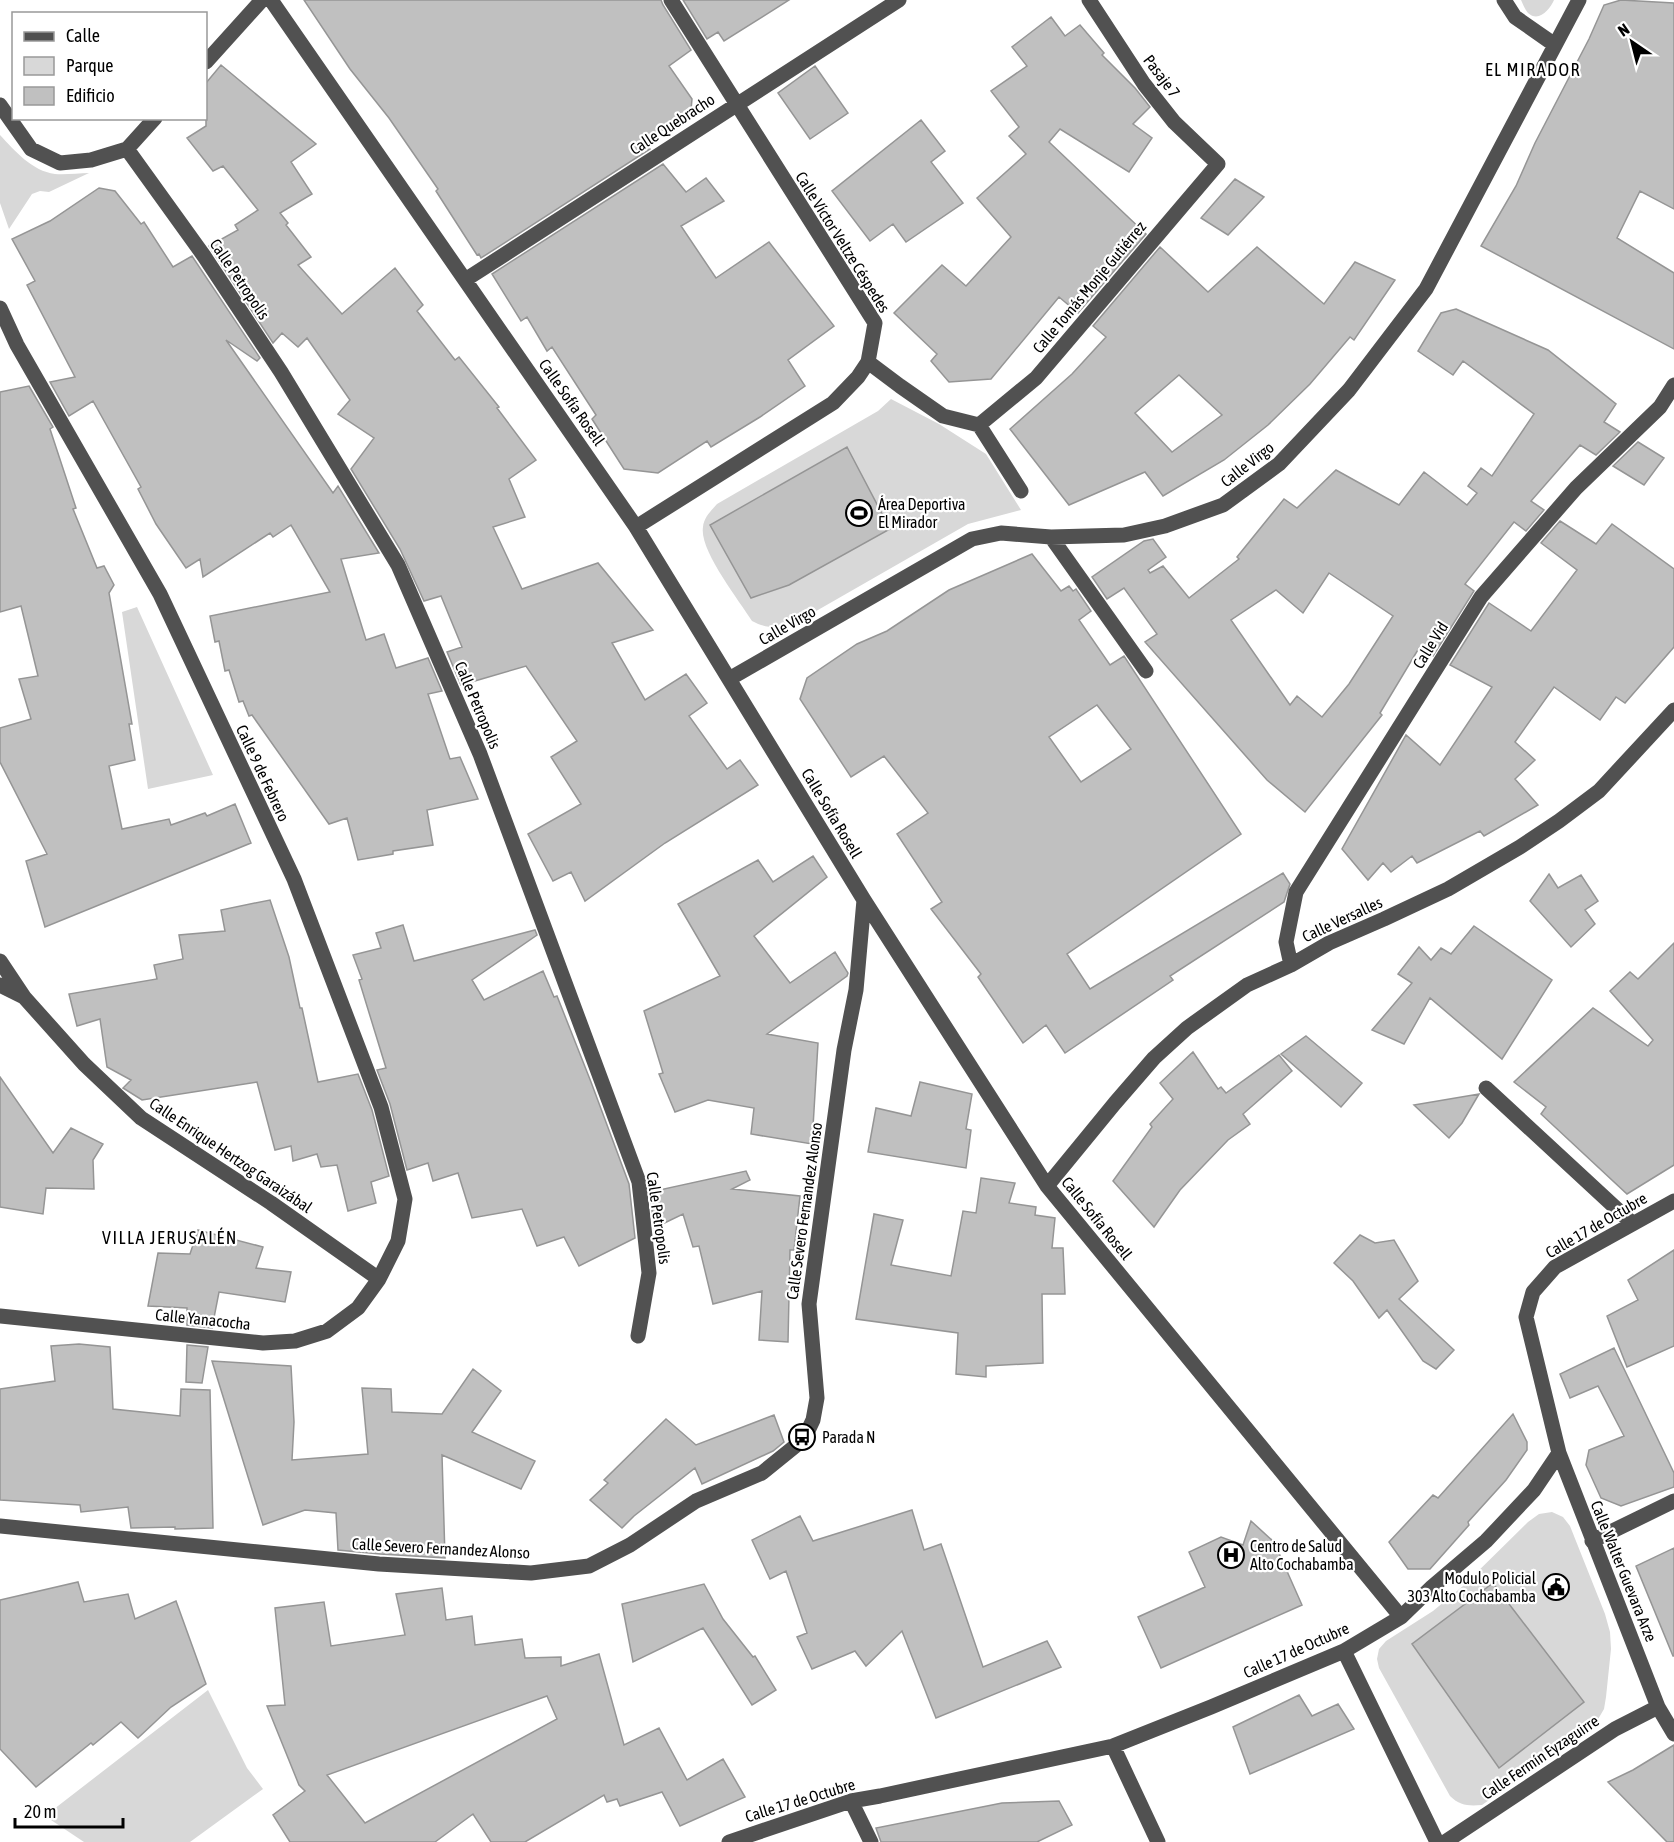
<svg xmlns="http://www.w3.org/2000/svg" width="1674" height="1842" font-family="'Asap Condensed',sans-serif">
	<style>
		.green { fill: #d8d8d8 }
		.building { fill: #c0c0c0; stroke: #959595; stroke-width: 1.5; fill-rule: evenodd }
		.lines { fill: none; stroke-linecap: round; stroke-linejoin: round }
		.minor { stroke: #515151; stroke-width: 15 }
		.labels { text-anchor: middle; stroke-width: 4.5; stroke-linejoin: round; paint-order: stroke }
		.street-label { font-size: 16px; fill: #000; stroke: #fff }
		.poi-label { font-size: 16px; fill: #000; stroke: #fff; text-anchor: start }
		.neighbourhood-label { font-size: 18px; letter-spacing: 1.5px; fill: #000; stroke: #fff }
	</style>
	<rect width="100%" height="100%" fill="#fff"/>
	<path class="green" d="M1521,0H1554C1550,9 1539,23 1528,13C1525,10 1523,4 1521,0Z
		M0,135C15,151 32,171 55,174C66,175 78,173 89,173L49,192L40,191L32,194L9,229L0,203Z
		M891,399L939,424L986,454L1021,510L968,524L790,626C775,628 765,628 752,621C739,600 699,550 703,527C704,517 711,511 717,504L878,411Z
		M137,607L213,775L148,789L122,612Z
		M1552,1512L1563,1517L1570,1526L1605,1614L1610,1632L1611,1649L1606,1697L1604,1709L1594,1726L1482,1805C1469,1806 1460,1806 1450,1796L1379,1668L1377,1659L1379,1649L1386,1641L1433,1611L1463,1586L1528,1522L1539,1514Z
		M208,1690L247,1768L263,1789L190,1842H84L45,1816Z"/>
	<path class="building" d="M304,0H661L663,5L691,50L669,66L692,99L691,110L645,142L650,149L481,258L479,254L477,255L436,191L438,189L389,118L350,69Z
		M683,0H789L724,41L718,32L707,39Z
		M1621,0L1674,3V209L1640,191L1617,238L1674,273V349L1481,246L1516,186L1535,143L1589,39L1604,5Z
		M1051,17L1065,36L1080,25L1104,53L1102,55L1135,88L1150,107L1133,124L1152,138L1129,172L1060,129L1049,142L1146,234L1078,313L1059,297L991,379L949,382L931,361L937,354L894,313L942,265L966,286L1011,237L977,198L1026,154L1009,136L1019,127L991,91L1027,66L1012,47Z
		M221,65L316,144L291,162L312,194L280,213L288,223L286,225L311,257L298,265L342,314L395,268L423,305L417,311L455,360L459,357L499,407L497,408L536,460L509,479L525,517L493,527L522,589L598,563L653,630L612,643L645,700L686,674L707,703L689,716L727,769L740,760L758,785L665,843L585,901L571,872L553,881L528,834L581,804L551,757L577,741L526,666L461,685L447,652L462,647L441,596L424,601L400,549L351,469L374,438L338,414L350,400L307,338L298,347L282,333L273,343L209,246L238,230L235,225L258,210L223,166L213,171L187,138L206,126V83Z
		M815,66L848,113L810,139L778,93Z
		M921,120L945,151L931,162L963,203L906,242L893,224L870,241L832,191Z
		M663,164L686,192L706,178L724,201L681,226L716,278L769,242L834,326L788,360L805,386L760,417L711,447L707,441L658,473L624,469L592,419L596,415L552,347L547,351L527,317L521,321L492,274Z
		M1235,179L1264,197L1228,235L1201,218Z
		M99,188L115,191L141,224L144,222L173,267L192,256L260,358L257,361L226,340L333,493L338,486L379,553L341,559L366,640L384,634L396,668L428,658L442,691L428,694L450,759L460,757L478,799L427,810L433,845L393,851V854L358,860L347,818L329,824L252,715L249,716L243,701L239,702L229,670L225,671L219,641L215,642L210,616L330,592L291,525L273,537L270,533L203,577L200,559L186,568L156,524L138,489L141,487L93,401L69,416L50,382L75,377L27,285L35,281L12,239L50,221Z
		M1160,247L1208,292L1257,247L1324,304L1355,262L1395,280L1354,340L1350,337L1310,384L1268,425L1224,460L1163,496L1145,472L1069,505L1010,429L1072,374L1106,337L1093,326ZM1179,375L1222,415L1172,452L1135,413Z
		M1456,309L1548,350L1616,404L1604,422L1620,432L1596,455L1580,445L1531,501L1544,510L1526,531L1514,522L1465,584L1474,591L1433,656L1419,648L1380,713L1382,715L1305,812L1267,780L1145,642L1157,634L1124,588L1107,599L1092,577L1144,541L1153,539L1166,557L1148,570L1150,573L1163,566L1189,598L1239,559L1237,557L1284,499L1297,508L1336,470L1399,505L1424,472L1467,505L1477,493L1468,486L1481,468L1492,476L1534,414L1463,361L1453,375L1418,351L1441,313ZM1329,573L1393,616L1349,684L1322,717L1297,696L1290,705L1231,620L1276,590L1303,613Z
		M29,386L53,427L50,429L76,508L73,509L97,568L104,566L114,585L109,593L132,724H129L135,760L109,766L122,829L169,819L171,825L205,813L207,816L235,804L251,843L45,927L26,861L47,854L0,762V728L31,719L19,679L38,676L21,606L0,612V392Z
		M1638,442L1664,458L1644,485L1613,466Z
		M847,447L890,529L789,585L751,598L710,525Z
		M1560,521L1596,544L1612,524L1674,569V647L1625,703L1616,697L1600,720L1554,687L1515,742L1535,760L1515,779L1538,805L1484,836L1480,831L1417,863L1412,856L1391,872L1383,863L1368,880L1342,849L1406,735L1440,765L1492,687L1450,665L1489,603L1531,631L1577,570L1541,543Z
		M1032,554L1061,591L1069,586L1073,591L1076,589L1091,611L1079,620L1110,665L1124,656L1241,834L1067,954L1090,989L1283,873L1290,884L1284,902L1170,976L1173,980L1065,1053L1046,1025L1023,1043L978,977L981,974L931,909L942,902L897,834L928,813L884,756L851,777L800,699L807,678L857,644L887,631L949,590ZM1097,705L1131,749L1081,782L1049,737Z
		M813,856L827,877L754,936L790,983L835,952L848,973L847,976L767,1034L818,1043L812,1144L751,1134L754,1108L708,1100L675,1112L659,1074L663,1073L644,1011L720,976L678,904L758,860L773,882Z
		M1549,874L1558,888L1581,875L1598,901L1585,910L1595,924L1571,947L1530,901Z
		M270,900L289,957L300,1008H302L318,1082L358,1074L372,1110L389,1176L371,1182L376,1203L348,1211L337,1165L321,1167L317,1154L293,1161L291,1146L275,1150L257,1082L142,1100L123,1088L131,1080L107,1067L100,1019L77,1026L69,994L157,979L154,965L183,959L179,935L225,931L221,910Z
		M403,925L414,961L535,930L537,935L472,980L484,1000L543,971L554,997L557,996L591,1082L629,1184L635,1238L579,1266L564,1237L537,1246L522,1209L472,1218L458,1173L433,1181L428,1163L407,1170L390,1104L377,1070L386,1068L359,980L362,979L353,955L381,948L376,933Z
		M1474,926L1552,980L1502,1059L1430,998L1404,1044L1372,1030L1412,983L1398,974L1419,947L1431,960L1441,948L1451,954Z
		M1674,943V1165L1627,1194L1541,1114L1546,1107L1514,1082L1593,1008L1648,1046L1653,1040L1610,991L1630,972L1638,979Z
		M1306,1036L1362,1083L1341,1107L1281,1054Z
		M1193,1052L1218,1089L1221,1087L1226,1093L1279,1055L1292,1071L1243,1114L1250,1124L1228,1140L1180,1190L1154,1227L1113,1181L1152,1127L1150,1124L1173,1099L1160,1083Z
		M0,1077L53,1153L71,1128L103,1144L93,1160L94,1189L46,1188L43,1214L0,1207Z
		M920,1082L972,1094L966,1129L971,1130L966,1168L868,1152L876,1108L911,1116Z
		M1479,1094L1462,1123L1449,1138L1414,1105Z
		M746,1171L750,1180L732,1189L800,1196L794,1250H790L788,1342L759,1340L762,1291L713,1304L699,1246L693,1247L683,1214L654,1228L650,1192Z
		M981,1178L1015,1183L1009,1203L1036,1207L1035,1215L1055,1218L1052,1248H1063L1065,1294H1042L1043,1363L986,1366V1377L956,1374L958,1333L856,1319L874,1214L903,1220L891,1265L951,1276L963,1211L976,1213Z
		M198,1230L263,1247L256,1268L291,1272L285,1302L219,1292L212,1328L187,1325V1308L148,1306L158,1253L190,1254Z
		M1360,1235L1375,1243L1394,1240L1418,1281L1399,1299L1454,1350L1436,1369L1423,1361L1387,1310L1379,1318L1353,1281L1334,1263Z
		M1674,1250V1346L1627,1367L1607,1316L1638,1300L1628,1280Z
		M79,1344L110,1347L113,1409L180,1416L181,1389L210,1390L213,1528L175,1529V1527L131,1528L128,1507L81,1512L80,1505L0,1500V1389L55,1381L51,1346Z
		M187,1345L208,1347L202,1383L186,1382Z
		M1614,1348L1674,1473V1487L1621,1506L1601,1498L1586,1465L1589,1450L1624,1436L1598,1386L1570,1398L1560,1374Z
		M212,1361L291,1366L294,1422L292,1460L368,1454L362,1388L391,1389L392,1412L442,1414L473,1369L501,1391L472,1432L535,1461L521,1489L442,1455L445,1558L380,1554L338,1550L336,1513L305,1510L263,1525Z
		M1513,1414L1527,1442V1450L1506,1480L1468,1522L1469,1525L1430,1569H1408L1389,1542L1433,1495L1438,1498Z
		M774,1415L784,1442L773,1451L702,1484L695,1468L634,1516L622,1528L590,1500L608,1483L604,1480L666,1419L696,1445Z
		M912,1510L924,1550L941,1544L983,1667L1047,1641L1061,1667L936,1718L902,1631L866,1666L855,1651L812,1669L797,1637L807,1633L786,1571L770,1579L752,1540L800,1516L813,1541Z
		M1251,1521L1274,1542L1302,1605L1161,1668L1138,1617L1205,1587L1189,1552L1221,1537L1243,1545Z
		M1674,1548V1656H1673L1636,1566Z
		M78,1582L84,1602L128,1594L135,1619L176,1601L206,1684L171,1707L138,1738L121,1722L93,1745L91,1743L36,1787L0,1749V1600Z
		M1493,1583L1584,1702L1499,1768L1412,1644Z
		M704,1584L723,1619L753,1657L755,1656L776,1690L752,1705L703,1628L633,1662L622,1604Z
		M442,1588L446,1620L472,1616L475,1645L522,1639L525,1658L561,1657V1666L599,1654L624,1745L659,1728L687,1780L723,1759L745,1797L680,1826L662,1792L620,1806L617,1799L607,1802L604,1795L525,1842H491L473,1814L435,1842H290L273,1815L305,1791L299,1785L267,1706L285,1705L275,1608L324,1602L331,1646L405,1635L396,1594ZM547,1696L557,1719L365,1823L327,1775Z
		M1299,1695L1312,1716L1338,1704L1354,1729L1250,1774L1233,1727Z
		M1674,1745V1842H1667L1608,1782L1633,1770Z
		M1059,1801L1072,1825L1037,1842H881L877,1831L876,1828L1002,1803Z"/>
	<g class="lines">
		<path class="minor" d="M271,0L636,527L864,900L1047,1186L1401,1617
			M1504,0L1515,17L1555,45
			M206,62L262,0
			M0,105L31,149L60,163L91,160L127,149L155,118
			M127,149L204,256L281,372L398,565L480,754L639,1182L649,1273L638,1336
			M465,280L899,0
			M0,308L17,345L160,594L294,879L381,1107L405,1199L398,1241L379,1279L358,1308L327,1331L295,1341L263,1343L0,1316
			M868,362L900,386L943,416L979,425L1021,491
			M979,425L1036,378L1218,164L1174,122L1144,84L1089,0
			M636,527L833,403L858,377L868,362L875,323L671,0
			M1051,537L1146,671
			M729,679L972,539L1001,533L1051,537L1124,535L1165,526L1223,505L1279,464L1349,390L1426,289L1579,0
			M0,961L24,997
			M1291,965L1286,942L1296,892L1481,597L1576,488L1660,407L1674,385
			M0,985L24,997L84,1064L141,1118L271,1203L379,1279
			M1486,1088L1632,1223
			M1047,1186L1115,1103L1154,1058L1187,1028L1247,985L1291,965L1329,943L1384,919L1448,889L1520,847L1559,821L1599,791L1674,710
			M1674,1201L1555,1267L1533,1292L1526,1317L1559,1453L1658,1707L1674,1734
			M0,1526L379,1564L531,1573L589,1566L630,1545L696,1501L762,1473L804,1439L813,1420L817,1398L809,1304L844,1050L856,990L864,900
			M1592,1541L1674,1501
			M1344,1651L1437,1842
			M1113,1746L1158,1842
			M851,1801L871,1842
			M729,1842L851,1801L880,1796L1113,1746L1211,1707L1344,1651L1401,1617L1432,1587L1486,1541L1534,1490L1559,1453
			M1445,1842L1615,1729L1658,1707"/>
	</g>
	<defs>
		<symbol id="stadium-ring" viewBox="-11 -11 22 22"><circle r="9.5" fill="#fff" stroke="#000" stroke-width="1.5"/><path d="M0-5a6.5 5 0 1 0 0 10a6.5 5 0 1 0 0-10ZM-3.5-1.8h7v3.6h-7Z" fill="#000"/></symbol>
		<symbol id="bus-ring" viewBox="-11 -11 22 22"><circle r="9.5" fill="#fff" stroke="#000" stroke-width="1.5"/><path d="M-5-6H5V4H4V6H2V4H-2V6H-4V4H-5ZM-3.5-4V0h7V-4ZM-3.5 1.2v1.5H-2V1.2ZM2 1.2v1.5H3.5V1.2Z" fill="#000"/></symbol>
		<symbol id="hospital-ring" viewBox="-11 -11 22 22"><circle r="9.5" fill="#fff" stroke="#000" stroke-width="1.5"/><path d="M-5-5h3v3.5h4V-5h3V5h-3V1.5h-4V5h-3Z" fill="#000"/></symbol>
		<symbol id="civic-ring" viewBox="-11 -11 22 22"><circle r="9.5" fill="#fff" stroke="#000" stroke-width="1.5"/><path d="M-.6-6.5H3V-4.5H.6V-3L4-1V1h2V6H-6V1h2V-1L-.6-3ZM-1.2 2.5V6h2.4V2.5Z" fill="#000"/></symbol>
	</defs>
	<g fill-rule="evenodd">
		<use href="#stadium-ring" x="844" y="498" width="30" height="30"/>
		<use href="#bus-ring" x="787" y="1422" width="30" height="30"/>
		<use href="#hospital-ring" x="1216" y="1540" width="30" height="30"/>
		<use href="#civic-ring" x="1541" y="1572" width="30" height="30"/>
	</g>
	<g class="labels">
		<g class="street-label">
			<text transform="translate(1162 76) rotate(53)" y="6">Pasaje 7</text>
			<text transform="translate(672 124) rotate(-33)" y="6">Calle Quebracho</text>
			<text transform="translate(843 242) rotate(58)" y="6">Calle Víctor Veltze Céspedes</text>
			<text transform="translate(240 279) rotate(56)" y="6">Calle Petropolis</text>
			<text transform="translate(1089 287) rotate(-50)" y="6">Calle Tomás Monje Gutiérrez</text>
			<text transform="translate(572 402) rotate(55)" y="6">Calle Sofía Rosell</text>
			<text transform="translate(1247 464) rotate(-38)" y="6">Calle Virgo</text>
			<text transform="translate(787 625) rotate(-30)" y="6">Calle Virgo</text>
			<text transform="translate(1430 645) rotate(-58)" y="6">Calle Vid</text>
			<text transform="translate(478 705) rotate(67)" y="6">Calle Petropolis</text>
			<text transform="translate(263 773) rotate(65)" y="6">Calle 9 de Febrero</text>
			<text transform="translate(832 813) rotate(59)" y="6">Calle Sofía Rosell</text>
			<text transform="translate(1342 919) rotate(-25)" y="6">Calle Versalles</text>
			<text transform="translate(231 1155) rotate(34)" y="6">Calle Enrique Hertzog Garaizábal</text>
			<text transform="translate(804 1211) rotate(-82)" y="6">Calle Severo Fernandez Alonso</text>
			<text transform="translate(659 1218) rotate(82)" y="6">Calle Petropolis</text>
			<text transform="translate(1097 1218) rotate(51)" y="6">Calle Sofía Rosell</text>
			<text transform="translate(1596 1225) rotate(-30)" y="6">Calle 17 de Octubre</text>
			<text transform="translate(203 1319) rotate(6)" y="6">Calle Yanacocha</text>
			<text transform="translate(441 1548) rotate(3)" y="6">Calle Severo Fernandez Alonso</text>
			<text transform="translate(1624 1571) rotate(68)" y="6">Calle Walter Guevara Arze</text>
			<text transform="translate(1296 1650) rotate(-24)" y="6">Calle 17 de Octubre</text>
			<text transform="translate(1540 1757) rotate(-34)" y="6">Calle Fermín Eyzaguirre</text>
			<text transform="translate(800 1800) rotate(-17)" y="6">Calle 17 de Octubre</text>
		</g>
		<g class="poi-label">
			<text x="878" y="510">Área Deportiva<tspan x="878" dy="18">El Mirador</tspan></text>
			<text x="822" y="1443">Parada N</text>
			<text x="1250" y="1552">Centro de Salud<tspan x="1250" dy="18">Alto Cochabamba</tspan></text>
			<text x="1536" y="1584" text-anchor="end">Modulo Policial<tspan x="1536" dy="18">303 Alto Cochabamba</tspan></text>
		</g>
		<g class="neighbourhood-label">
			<text x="1533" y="76">EL MIRADOR</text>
			<text x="170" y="1244">VILLA JERUSALÉN</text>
		</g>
	</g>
	<rect x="12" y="12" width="195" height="108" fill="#ffffff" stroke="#999999" stroke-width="1.5"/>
	<rect x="24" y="32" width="30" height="9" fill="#515151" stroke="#999999" stroke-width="1.5"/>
	<text x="66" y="42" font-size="18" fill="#000000">Calle</text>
	<rect x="24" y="57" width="30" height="18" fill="#d8d8d8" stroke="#999999" stroke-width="1.5"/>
	<text x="66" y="72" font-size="18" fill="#000000">Parque</text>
	<rect x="24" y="87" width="30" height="18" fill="#c0c0c0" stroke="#999999" stroke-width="1.5"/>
	<text x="66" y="102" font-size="18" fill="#000000">Edificio</text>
	<g transform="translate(1632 42) rotate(325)" stroke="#ffffff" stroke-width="4.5" paint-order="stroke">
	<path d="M0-4.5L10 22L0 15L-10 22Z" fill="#000000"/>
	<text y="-9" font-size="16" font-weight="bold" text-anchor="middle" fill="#000000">N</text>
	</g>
	<path d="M15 1818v9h108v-9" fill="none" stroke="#000000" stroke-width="3"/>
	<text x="24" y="1818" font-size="18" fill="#000000" stroke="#ffffff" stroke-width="4.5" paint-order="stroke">20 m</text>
</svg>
